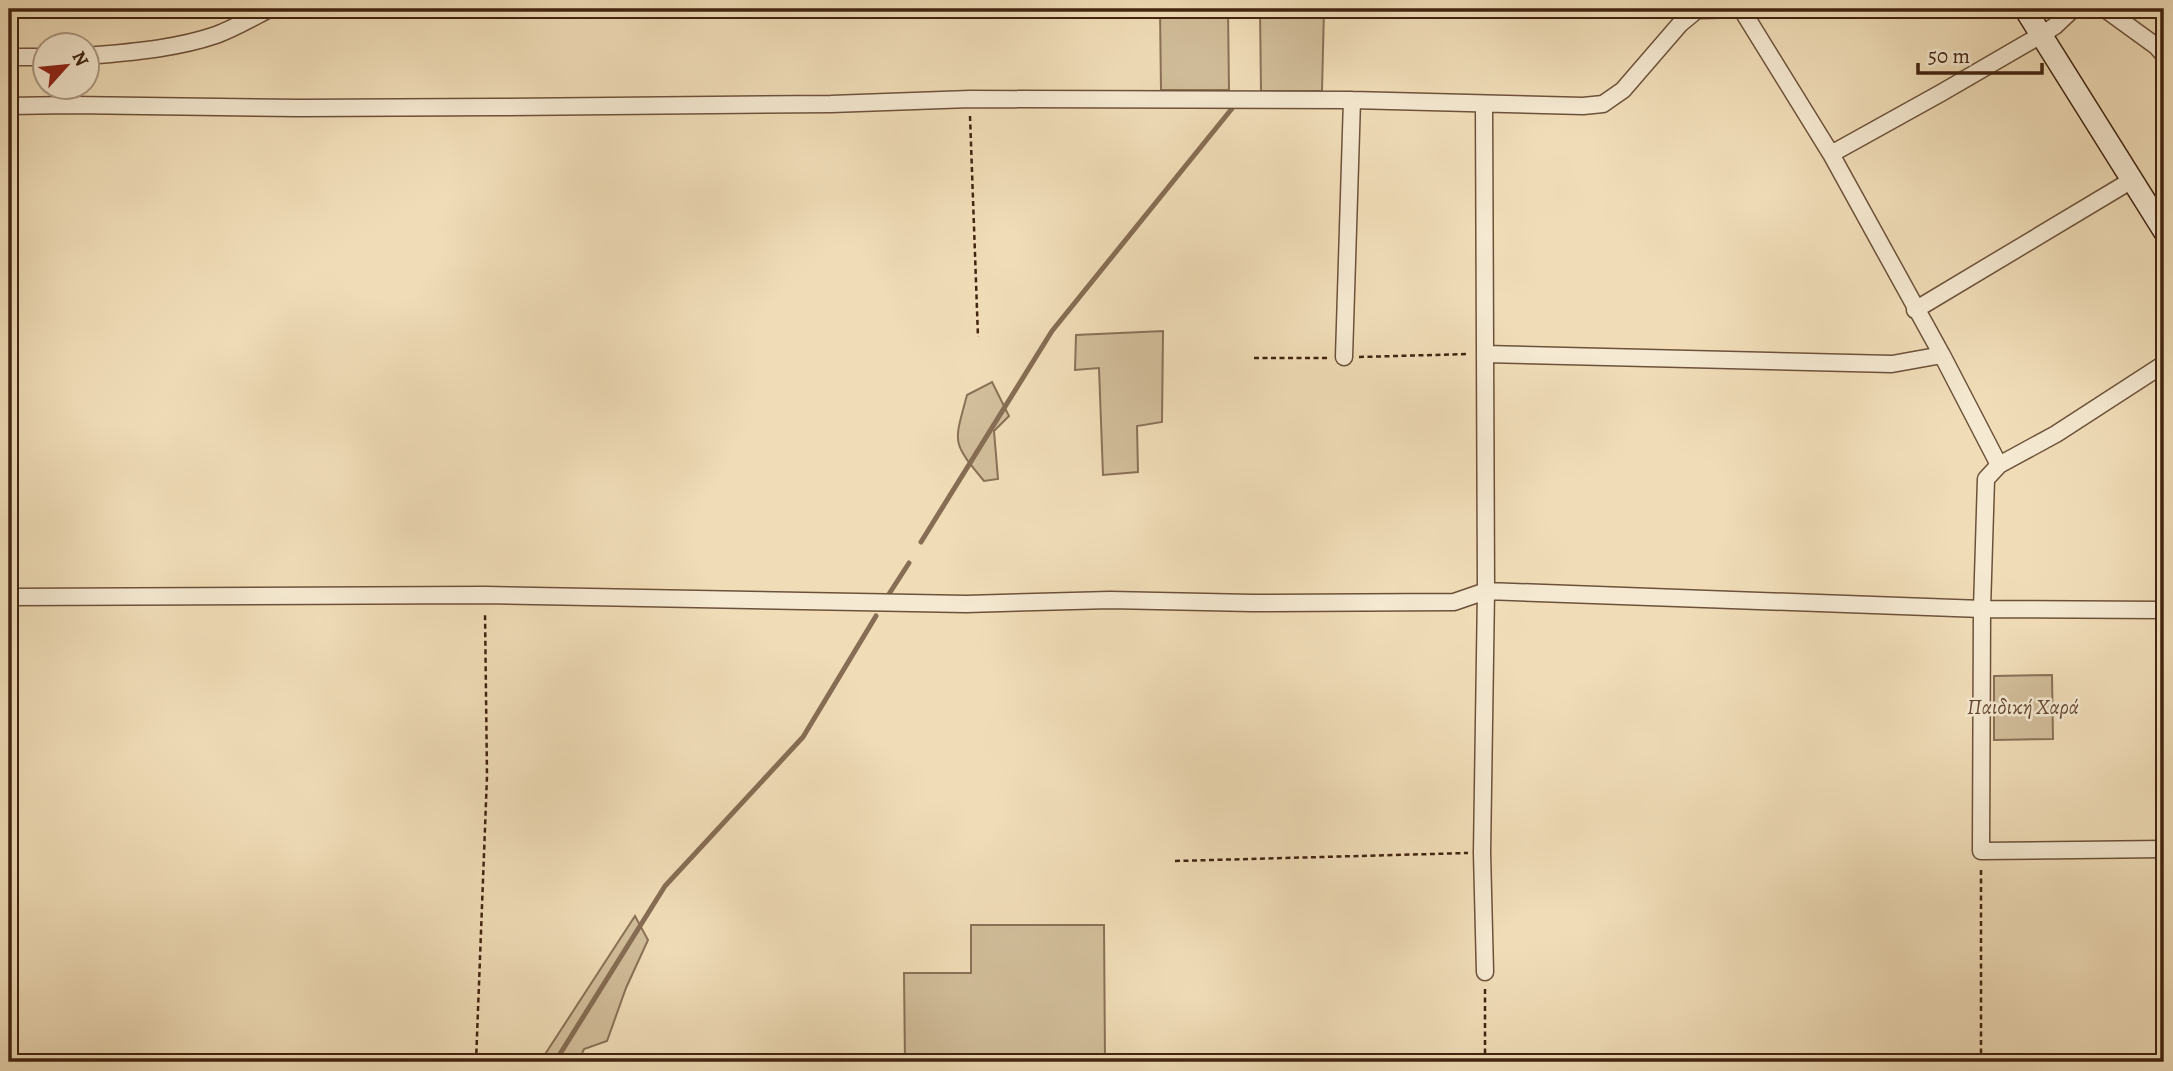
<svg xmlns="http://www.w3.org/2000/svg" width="2173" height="1071" font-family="Alegreya,serif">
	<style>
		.green { fill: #d2be9b; stroke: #8a7156; stroke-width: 2 }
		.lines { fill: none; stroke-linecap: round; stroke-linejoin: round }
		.stream { stroke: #866d53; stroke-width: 5 }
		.minor-casing { stroke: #6d523a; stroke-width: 19 }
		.secondary-casing { stroke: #412410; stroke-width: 24 }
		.path { stroke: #412410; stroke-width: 2.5; stroke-dasharray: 5 3.5; stroke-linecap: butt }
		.minor { stroke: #f5e9d1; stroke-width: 16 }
		.secondary { stroke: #f5e9d1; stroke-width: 21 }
		.labels { text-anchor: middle; stroke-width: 5; stroke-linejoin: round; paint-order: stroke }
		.park-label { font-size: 21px; font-style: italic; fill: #654a33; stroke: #f5e9d1 }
	</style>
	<rect width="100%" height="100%" fill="#f0ddb8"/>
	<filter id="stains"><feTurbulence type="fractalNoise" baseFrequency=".00286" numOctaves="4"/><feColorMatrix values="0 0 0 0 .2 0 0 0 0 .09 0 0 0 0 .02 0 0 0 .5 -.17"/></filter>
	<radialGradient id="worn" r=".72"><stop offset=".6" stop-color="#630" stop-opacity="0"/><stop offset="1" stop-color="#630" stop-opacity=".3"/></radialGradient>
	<path class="green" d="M1160,9H1228L1229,90H1161Z
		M1260,9H1324L1322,91H1261Z
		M1163,331L1162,422L1137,426L1138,472L1103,475L1099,368L1075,370L1076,335Z
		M992,382L1009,416L994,431L998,479L984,481C951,441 954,444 967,395Z
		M2052,675L2053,739L1994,740V676Z
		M635,916L648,940L626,988L607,1041L584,1049L578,1062H540Z
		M971,925H1104L1105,1061L905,1062L904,973H971Z"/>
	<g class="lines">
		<path class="stream" d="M921,542L1052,331L1234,106
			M889,594L909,563
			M555,1062L665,886L803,737L876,616"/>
		<defs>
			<path id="minor" d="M2105,9L2156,46L2164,55
				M1742,10L1831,154L1942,355L1999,465
				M88,56C130,52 175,49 216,35C235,28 252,18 269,9
				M9,57H46
				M1484,105L1486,591L1482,853L1485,972
				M9,106L71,105L299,108L497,107L831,104L970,99L1352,100L1583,106L1603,104L1623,90L1680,24L1697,10L1744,9
				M1831,154L1941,93L2041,35L2055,26L2073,9
				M1915,310L2132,180
				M1485,354L1892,364L1942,355
				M1344,357L1352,100
				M2164,364L2056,434L1999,465L1986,479L1982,609L1981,851L2164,849
				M9,597L485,595L966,604L1110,600L1252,603L1454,602L1486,591L1982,609L2164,610"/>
			<path id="secondary" d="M2025,9L2164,231"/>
		</defs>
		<use href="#minor" class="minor-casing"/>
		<use href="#secondary" class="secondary-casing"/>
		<path class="path" d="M970,116L978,337
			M1359,357L1468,354
			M1254,358H1328
			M1175,861L1468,853
			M1485,989V1062
			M476,1062L487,776L485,612
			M1981,1062V868"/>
		<use href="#minor" class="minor"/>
		<use href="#secondary" class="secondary"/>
	</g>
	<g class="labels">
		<g class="park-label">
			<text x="2023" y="714">Παιδική Χαρά</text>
		</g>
	</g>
	<rect width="2173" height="1071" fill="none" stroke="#f0ddb8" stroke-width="35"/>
	<rect x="10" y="10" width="2152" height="1050" fill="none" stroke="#412410" stroke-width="3.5"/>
	<rect x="18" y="18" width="2138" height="1036" fill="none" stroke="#412410" stroke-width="2"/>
	<g transform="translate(66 66) rotate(63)"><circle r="33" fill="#f5e9d1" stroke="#ad9a84" stroke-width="2"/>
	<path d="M0-5L12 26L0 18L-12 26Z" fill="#8f2418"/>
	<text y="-10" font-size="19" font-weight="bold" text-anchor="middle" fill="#412410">N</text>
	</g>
	<path d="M1918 63v10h124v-10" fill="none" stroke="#412410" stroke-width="3.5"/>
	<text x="1928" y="63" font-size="21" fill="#412410" stroke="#f5e9d1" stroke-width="5" paint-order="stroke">50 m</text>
	<rect width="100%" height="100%" filter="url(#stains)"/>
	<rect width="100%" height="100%" fill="url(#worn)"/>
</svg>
